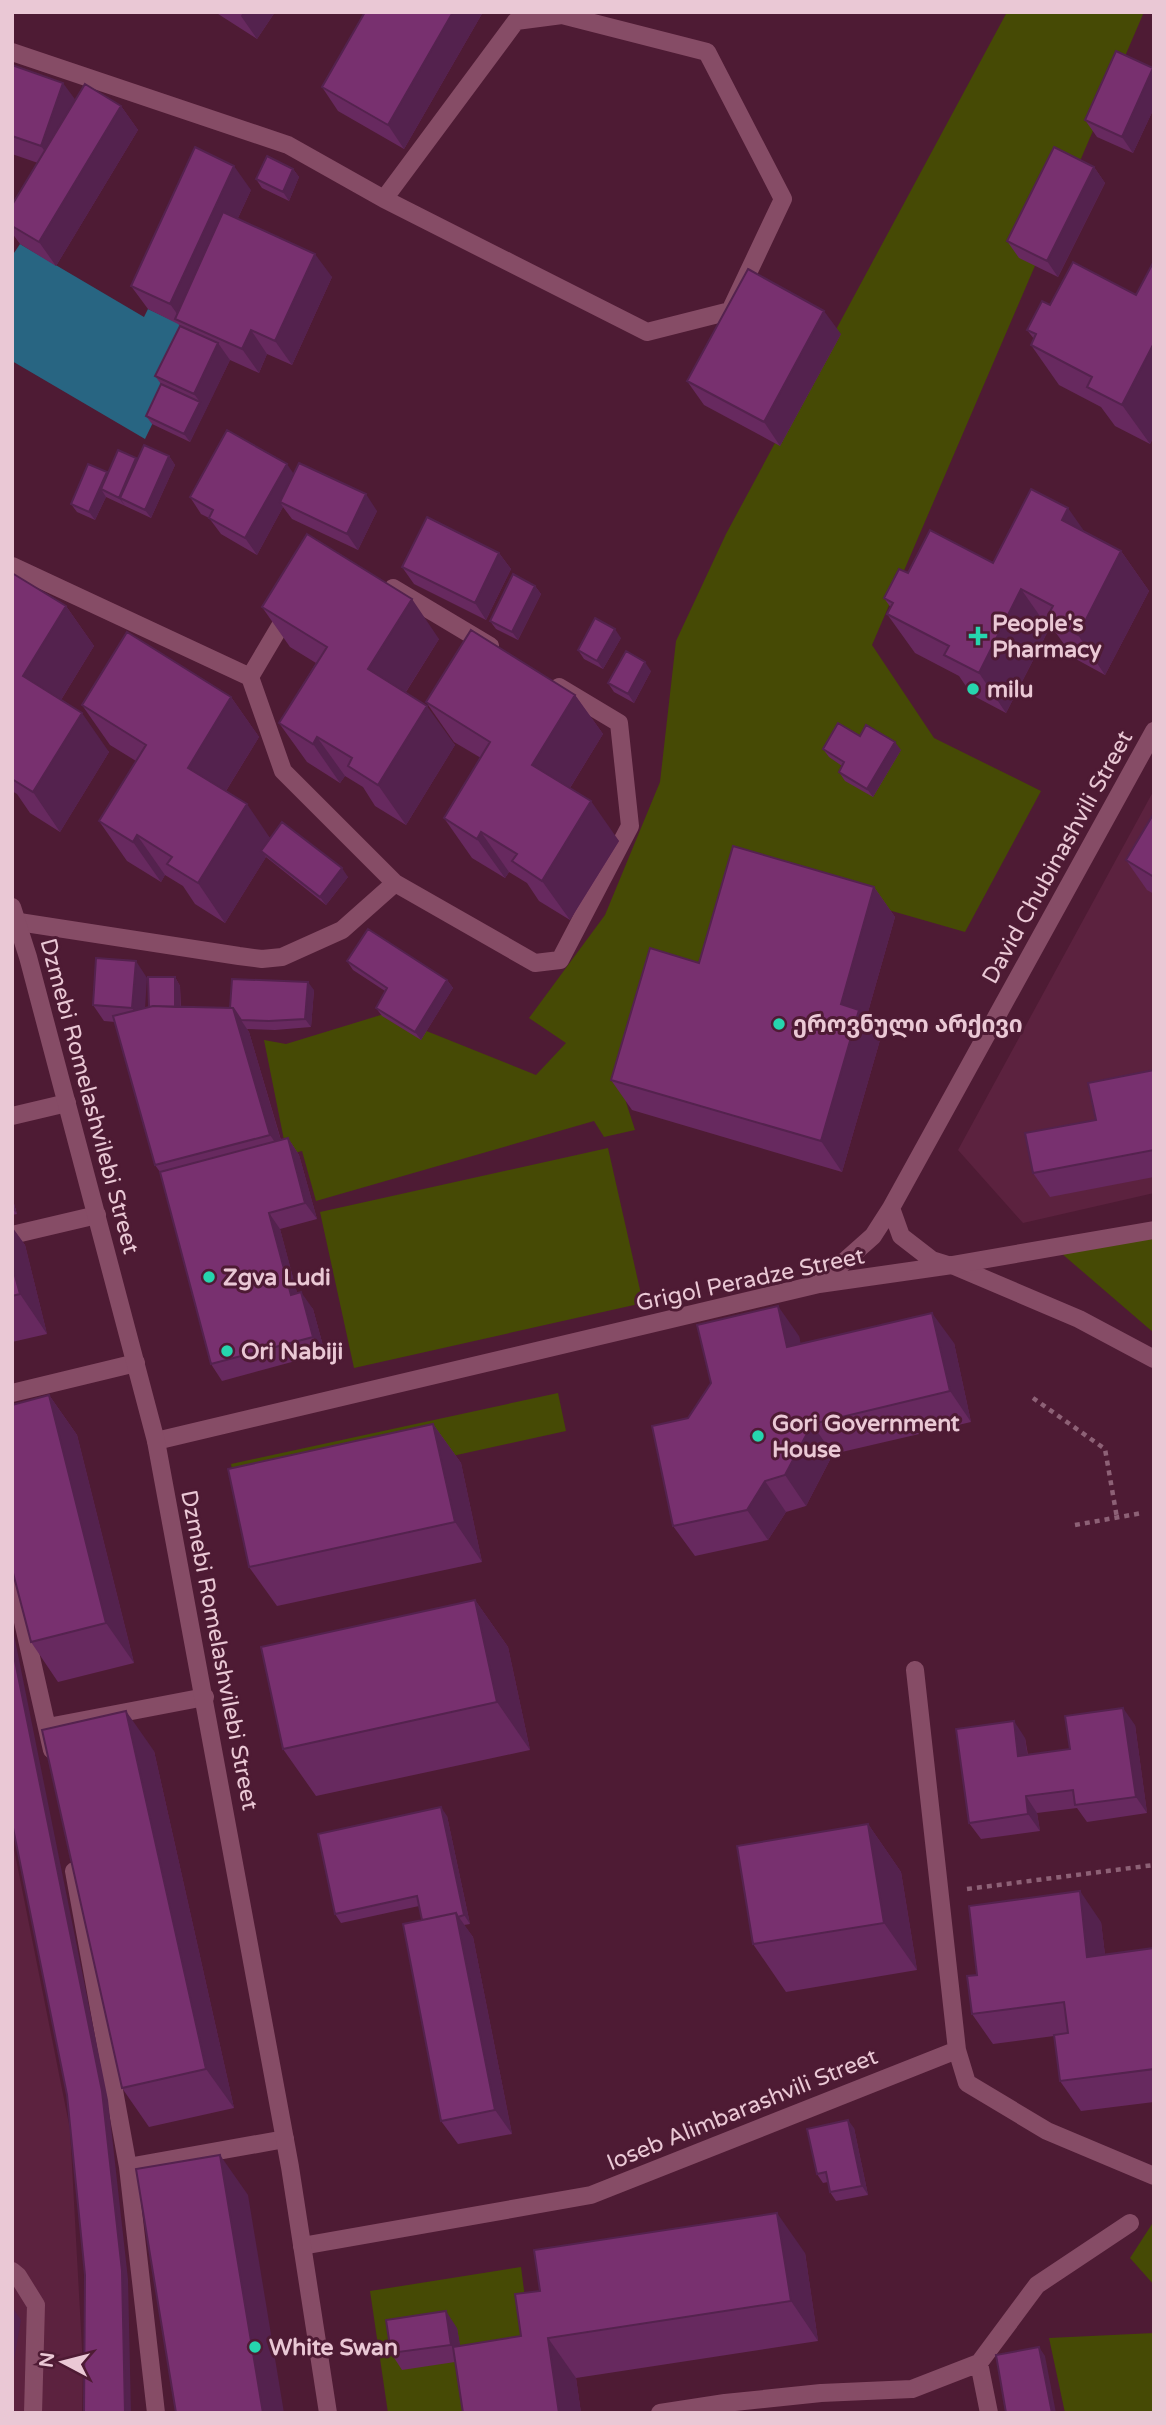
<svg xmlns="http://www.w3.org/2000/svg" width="1166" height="2425" font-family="'Varela Round','Noto Sans Georgian',sans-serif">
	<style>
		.built { fill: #5c223f }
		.green { fill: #464a05 }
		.water { fill: #286582 }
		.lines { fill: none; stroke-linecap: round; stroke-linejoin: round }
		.path { stroke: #8d6176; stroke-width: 4.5; stroke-dasharray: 5 5; stroke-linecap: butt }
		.service { stroke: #864c66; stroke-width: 18 }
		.minor { stroke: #864c66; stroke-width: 18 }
		.tertiary { stroke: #864c66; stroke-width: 18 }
		.wall { fill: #67295f }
		.shaded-wall { fill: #54224e }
		.building { fill: #78306f; stroke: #54224e; stroke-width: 2 }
		.poi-dot { fill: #26d5ae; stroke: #4e1b34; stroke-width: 2.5 }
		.labels { text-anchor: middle; stroke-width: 6; stroke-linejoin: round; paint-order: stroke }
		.poi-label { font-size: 23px; font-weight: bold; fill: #eac8d5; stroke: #4e1b34; text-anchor: start }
		.street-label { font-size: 23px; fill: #eac8d5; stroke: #4e1b34 }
	</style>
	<rect width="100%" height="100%" fill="#4e1b34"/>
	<path class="built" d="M1154,790V1193L1023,1223L958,1150Z
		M12,1839L70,2129L83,2367L82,2413H12Z"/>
	<path class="green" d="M1007,12H1144L872,645L934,738L1041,791L965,932L745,869L712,981L664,968L626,1102L635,1130L604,1137L594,1121L316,1201L302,1151L287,1155L264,1040L286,1044L384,1014L536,1075L566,1043L529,1018L605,915L660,782L676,641L726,534Z
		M608,1148L643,1303L354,1368L320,1212Z
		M1154,1237V1333L1061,1253Z
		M558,1393L566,1431L239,1503L231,1464Z
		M1154,2221V2285L1130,2258Z
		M521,2267L534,2369L470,2413H388L370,2291Z
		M1154,2333V2413H1065L1049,2338Z"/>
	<path class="water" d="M20,244L144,317L148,309L197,332L145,439L12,361V256Z"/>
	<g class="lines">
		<path class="path" d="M1033,1398L1105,1449L1117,1518
			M1075,1525L1142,1513
			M967,1889L1154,1865"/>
		<path class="service" d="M12,52L288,145L384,199L647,332L730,311L783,199L707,52L562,15L516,21L384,199
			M12,566L250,677L283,771L395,883L535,963L560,960L630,826L619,723L559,687
			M393,588L490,646
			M250,677L289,611
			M19,922L239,956L262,959L282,957L342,930L395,883
			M12,1116L67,1103
			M12,1235L97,1215
			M952,1265L1079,1319L1154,1359
			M12,1393L136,1363
			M12,1573L52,1750
			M915,1670L957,2050L967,2083L1047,2131L1154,2176
			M48,1727L205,1697
			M74,1871L128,2167L156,2413
			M128,2167L285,2139
			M302,2246L591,2195L957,2050
			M12,2271L18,2276L36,2305L33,2413
			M979,2363L989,2413
			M660,2413L725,2403L821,2393L912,2389L979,2363L1037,2285L1130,2223"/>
		<path class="minor" d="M891,1208L901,1236L932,1260L948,1265
			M819,1284L873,1236L891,1208L1154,731
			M156,1441L819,1284L952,1265L1154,1230"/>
		<path class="tertiary" d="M12,907L28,957L156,1441L290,2167L328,2413"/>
	</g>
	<path class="wall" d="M215,12H275L257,39Z
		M365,12H483L404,149L338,111L322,87Z
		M12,65L75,100L121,106L138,130L56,266L20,244L12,233V205L38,163L12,154Z
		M1153,68L1154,108L1133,153L1097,137L1085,120Z
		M1094,167L1105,183L1058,277L1019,258L1007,241Z
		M293,169L299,177L289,201L262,188L256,179Z
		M251,190L238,218L332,277L292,365L267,354L259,373L230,360L190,442L152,424L146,416L161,384L155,376L180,326L178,324L148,309L131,286Z
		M1154,261V436L1150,444L1115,426L1101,407L1059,385L1031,345L1034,339L1027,330L1050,305L1136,295Z
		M841,334L780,446L704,405L687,381Z
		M169,456L175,465L151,518L106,497L95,520L77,512L71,504L108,473L136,458L138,460Z
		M294,474L377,511L358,550L292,519L283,507L257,555L221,534L209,518L201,514L190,497Z
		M1084,532L1121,551L1149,591L1105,675L1074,658L1056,633L1049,629L1006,713L972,695L959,676L915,653L887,614L891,608L884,598L908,573L993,563Z
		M499,553L511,569L486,620L414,584L402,567Z
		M12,573L66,606L94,646L61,700L109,752L60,832L30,813L17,794L12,791Z
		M535,586L541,594L518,640L496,629L490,621Z
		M262,607L439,639L406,692L455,745L406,825L375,806L363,787L345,776L340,783L307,762L279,723L316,663L290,647Z
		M621,638L603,669L584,659L578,650Z
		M651,671L634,703L614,692L608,683Z
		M575,695L603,734L570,788L619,841L570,920L539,901L527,883L509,872L505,878L472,858L444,818L481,758L454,742L426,702Z
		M231,697L259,737L226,791L270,838L348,877L326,905L266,857L225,923L195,904L183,886L165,875L161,882L127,861L99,821L136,761L110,745L82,705Z
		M860,736L901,750L873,797L845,781L839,772L842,766L829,757L823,749Z
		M1154,813V894L1147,890L1126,860Z
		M874,887L895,917L866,1019L880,1040L842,1172L632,1110L611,1080L699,963Z
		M347,961L447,980L453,988L421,1040L382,1016L376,1008L385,991L353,970Z
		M175,977L180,986L181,1007L230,1008L314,990L311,1027L275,1030L247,1029L249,1032L281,1140L288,1138L299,1155L317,1219L280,1229L297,1293L313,1309L325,1353L222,1381L211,1364L160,1172L155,1165L115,1022L104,1021L93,1005L145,1008L149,1007Z
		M1154,1070V1177L1050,1197L1033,1173Z
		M12,1197L17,1214L12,1215Z
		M12,1227L25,1245L47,1334L12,1342Z
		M799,1336L800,1344L954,1343L971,1422L833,1454L806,1506L786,1512L768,1540L695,1556L673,1526L688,1418Z
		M49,1395L77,1435L134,1663L58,1682L31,1642Z
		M433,1424L461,1463L482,1562L277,1606L249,1567Z
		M475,1600L508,1647L530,1750L316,1796L283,1749Z
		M1135,1725L1147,1813L1087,1822L1077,1808L1037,1813L1040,1831L981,1839L969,1823L1025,1738L1028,1755L1070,1749Z
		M154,1751L234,2108L149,2127L122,2088Z
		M447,1816L470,1924L464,1925L473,1937L512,2134L458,2144L441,2121L422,1920L419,1906L341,1923L335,1914Z
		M868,1824L901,1872L917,1970L786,1992L753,1944Z
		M1101,1922L1105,1955L1154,1948V2102L1081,2111L1060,2081L1054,2036L993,2044L972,2014L977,1975Z
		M854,2128L868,2195L836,2201L830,2192L828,2182L823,2183L817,2174Z
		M805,2253L818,2341L576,2378L581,2413H463L455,2362L402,2370L391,2353L457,2328L460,2346L521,2336Z"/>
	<path class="shaded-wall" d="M243,12H275L257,39L241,16Z
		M453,12H483L404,149L388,125Z
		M1153,68L1154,108L1133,153L1122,137Z
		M63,83L80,106L58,170L41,146Z
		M121,106L138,130L56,266L39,242Z
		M234,166L251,190L188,325L183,322L170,304Z
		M1094,167L1105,183L1058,277L1047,261Z
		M293,169L299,177L289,201L283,192Z
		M315,254L332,277L292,365L275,341Z
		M824,311L841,334L780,446L764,422Z
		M251,330L267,354L259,373L242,349Z
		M218,343L230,360L206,410L194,394Z
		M1154,343V436L1150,444L1122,405Z
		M200,402L206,410L190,442L184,434Z
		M169,456L175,465L151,518L145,510Z
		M136,458L142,467L120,498L125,506L119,498Z
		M287,464L298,480L280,502L283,507L257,555L245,538Z
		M107,472L113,480L101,489L106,497L95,520L89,512Z
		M366,494L377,511L358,550L347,534Z
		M1068,508L1096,548L1062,520Z
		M1121,551L1149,591L1105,675L1078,635Z
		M499,553L511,569L486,620L475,603Z
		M535,586L541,594L518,640L512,632Z
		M1021,589L1049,629L1006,713L979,673Z
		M412,599L439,639L395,709L368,669Z
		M66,606L94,646L51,716L23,676Z
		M615,629L621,638L603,669L597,661Z
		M645,662L651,671L634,703L628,694Z
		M575,695L603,734L560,804L532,765Z
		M231,697L259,737L216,807L188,768Z
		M427,706L455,745L406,825L378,785Z
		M82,713L109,752L60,832L33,792Z
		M317,737L345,776L340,783L313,744Z
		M895,742L901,750L873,797L867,789Z
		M591,801L619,841L570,920L542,881Z
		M247,804L274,844L261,851L266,857L225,923L198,883Z
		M481,832L509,872L505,878L477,839Z
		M137,835L165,875L161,882L133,842Z
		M342,868L348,877L326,905L320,897Z
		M874,887L895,917L866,1019L880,1040L842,1172L821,1141L841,1004Z
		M136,961L147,978L144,1024L132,1008Z
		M175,977L180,986L181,1026L175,1017Z
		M447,980L453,988L421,1040L415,1032Z
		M308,982L314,990L311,1027L305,1019Z
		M233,1008L249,1032L286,1158L270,1135Z
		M288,1138L299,1155L317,1219L305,1203Z
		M12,1197L17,1214L12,1208Z
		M269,1213L280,1229L302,1311L291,1295Z
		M12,1227L25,1245L47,1334L20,1294L12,1265Z
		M301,1292L313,1309L325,1353L313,1337Z
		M778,1306L799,1336L808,1377L787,1347Z
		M932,1313L954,1343L971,1422L950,1391Z
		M49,1395L77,1435L134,1663L106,1623Z
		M433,1424L461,1463L482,1562L455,1522Z
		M812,1424L833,1454L806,1506L785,1475Z
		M765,1481L786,1512L768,1540L747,1510Z
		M475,1600L508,1647L530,1750L497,1702Z
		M12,1625L108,2100L128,2279L131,2413H125L12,1646Z
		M1123,1708L1135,1725L1147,1813L1136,1797Z
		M126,1711L154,1751L234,2108L206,2069Z
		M1014,1721L1025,1738L1030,1773L1018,1756Z
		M1026,1796L1037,1813L1040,1831L1028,1814Z
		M441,1807L447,1816L470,1924L464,1915Z
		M868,1824L901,1872L917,1970L884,1923Z
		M1080,1891L1101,1922L1109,1987L1087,1957Z
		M456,1913L473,1937L512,2134L495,2110Z
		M848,2120L854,2128L868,2195L862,2186Z
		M220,2155L248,2195L284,2413H263Z
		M777,2213L805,2253L818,2341L791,2301Z
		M12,2307L21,2320L12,2372Z
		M446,2311L457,2328L463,2361L451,2345Z
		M548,2338L576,2378L581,2413H559Z
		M1039,2347L1045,2356L1056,2413H1052Z"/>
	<path class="building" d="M365,12H453L388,125L322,87Z
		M1116,51L1153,68L1122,137L1085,120Z
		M12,65L63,83L41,146L12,136Z
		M85,84L121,106L39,242L12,226V205Z
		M195,147L234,166L170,304L131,286Z
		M1054,147L1094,167L1047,261L1007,241Z
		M267,156L293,169L283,192L256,179Z
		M223,212L315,254L275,341L251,330L242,349L175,319Z
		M1154,261V343L1122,405L1087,387L1092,377L1031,345L1036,334L1027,330L1042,301L1050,305L1073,262L1136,295Z
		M748,269L824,311L764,422L687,381Z
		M180,326L218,343L194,394L155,376Z
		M161,384L200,402L184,434L146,416Z
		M227,430L287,464L245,538L209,518L213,510L190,497Z
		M144,445L169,456L145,510L120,498Z
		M118,450L136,458L119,498L101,489Z
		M299,463L366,494L347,534L280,502Z
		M88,464L107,472L89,512L71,504Z
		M1031,489L1068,508L1062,520L1121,551L1078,635L1046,619L1053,606L1021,589L979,673L944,655L949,646L887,614L893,603L884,598L899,569L908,573L930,530L993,563Z
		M427,517L499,553L475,603L402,567Z
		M307,534L412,599L368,669L427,706L378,785L348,766L352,758L317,737L313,744L279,723L327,647L262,607Z
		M12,573L66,606L23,676L82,713L33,792L12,779Z
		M513,574L535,586L512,632L490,621Z
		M595,618L615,629L597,661L578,650Z
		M471,630L575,695L532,765L591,801L542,881L512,861L517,854L481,832L477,839L444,818L490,742L426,702Z
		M127,632L231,697L188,768L247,804L198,883L167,864L172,857L137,835L133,842L99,821L146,745L82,705Z
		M626,651L645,662L628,694L608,683Z
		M838,723L860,736L866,725L895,742L867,789L839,772L844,762L823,749Z
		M1154,813V877L1126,860Z
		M282,822L342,868L320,897L261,851Z
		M733,846L874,887L841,1004L859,1010L821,1141L611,1080L650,948L699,963Z
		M368,929L447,980L415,1032L376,1008L387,988L347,961Z
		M96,958L136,961L132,1008L93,1005Z
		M148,977H175V1007L153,1006L149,1007Z
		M232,979L308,982L305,1019L269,1021L241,1020L233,1008H230Z
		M153,1006L233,1008L270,1135L155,1165L113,1016Z
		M1154,1070V1150L1033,1173L1025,1133L1096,1120L1088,1083Z
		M288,1138L305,1203L269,1213L291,1295L301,1292L313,1337L211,1364L160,1172Z
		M12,1265L20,1294L12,1296Z
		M778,1306L787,1347L932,1313L950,1391L812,1424L785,1475L765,1481L747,1510L673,1526L652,1426L688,1418L711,1383L697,1325Z
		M49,1395L106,1623L31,1642L12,1569V1405Z
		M433,1424L455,1522L249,1567L228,1469Z
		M475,1600L497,1702L283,1749L261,1647Z
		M12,1646L102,2091L122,2271L125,2413H84L85,2275L67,2095L12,1823Z
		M1123,1708L1136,1797L1075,1805L1073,1790L1026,1796L1028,1814L969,1823L956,1729L1014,1721L1018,1756L1070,1749L1065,1716Z
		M126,1711L206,2069L122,2088L42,1730Z
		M441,1807L464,1915L458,1917L456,1913L422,1920L417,1896L335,1914L318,1834Z
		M868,1824L884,1923L753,1944L737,1846Z
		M1080,1891L1087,1957L1154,1948V2069L1060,2081L1054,2035L1068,2033L1064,2002L972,2014L967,1976L977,1975L969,1906Z
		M456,1913L495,2110L441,2121L403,1924Z
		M848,2120L862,2186L830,2192L826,2172L817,2174L807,2129Z
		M220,2155L263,2413H176L136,2169Z
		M777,2213L791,2301L548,2338L559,2413H463L453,2347L521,2336L515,2294L540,2291L534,2250Z
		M446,2311L451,2345L391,2353L386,2320Z
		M1039,2347L1052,2413H1006L996,2355Z"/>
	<g class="poi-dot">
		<path d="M974.5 625.5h7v7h7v7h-7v7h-7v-7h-7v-7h7z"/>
		<circle cx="973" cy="689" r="7"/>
		<circle cx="779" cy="1024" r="7"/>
		<circle cx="209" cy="1277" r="7"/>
		<circle cx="227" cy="1351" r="7"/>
		<circle cx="758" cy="1436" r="7"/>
		<circle cx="255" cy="2347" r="7"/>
	</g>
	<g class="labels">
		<g class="poi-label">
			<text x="992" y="631">People's<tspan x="992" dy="26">Pharmacy</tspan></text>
			<text x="987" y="697">milu</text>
			<text x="793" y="1032">ეროვნული არქივი</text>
			<text x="223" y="1285">Zgva Ludi</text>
			<text x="241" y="1359">Ori Nabiji</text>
			<text x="772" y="1431">Gori Government<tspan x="772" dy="26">House</tspan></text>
			<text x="269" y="2355">White Swan</text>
		</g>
		<g class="street-label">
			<text transform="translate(1057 857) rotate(-61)" y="8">David Chubinashvili Street</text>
			<text transform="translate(90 1096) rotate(75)" y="8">Dzmebi Romelashvilebi Street</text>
			<text transform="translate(750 1279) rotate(-12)" y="8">Grigol Peradze Street</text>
			<text transform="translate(220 1650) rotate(79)" y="8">Dzmebi Romelashvilebi Street</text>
			<text transform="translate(742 2109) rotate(-22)" y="8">Ioseb Alimbarashvili Street</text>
		</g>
	</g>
	<rect width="1166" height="2425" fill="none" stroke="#eac8d5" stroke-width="28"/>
	<g transform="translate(63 2362) rotate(277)" stroke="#4e1b34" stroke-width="5" paint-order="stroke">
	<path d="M0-5L12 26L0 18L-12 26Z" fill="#eac8d5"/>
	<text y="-10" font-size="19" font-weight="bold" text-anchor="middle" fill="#eac8d5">N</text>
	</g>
</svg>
